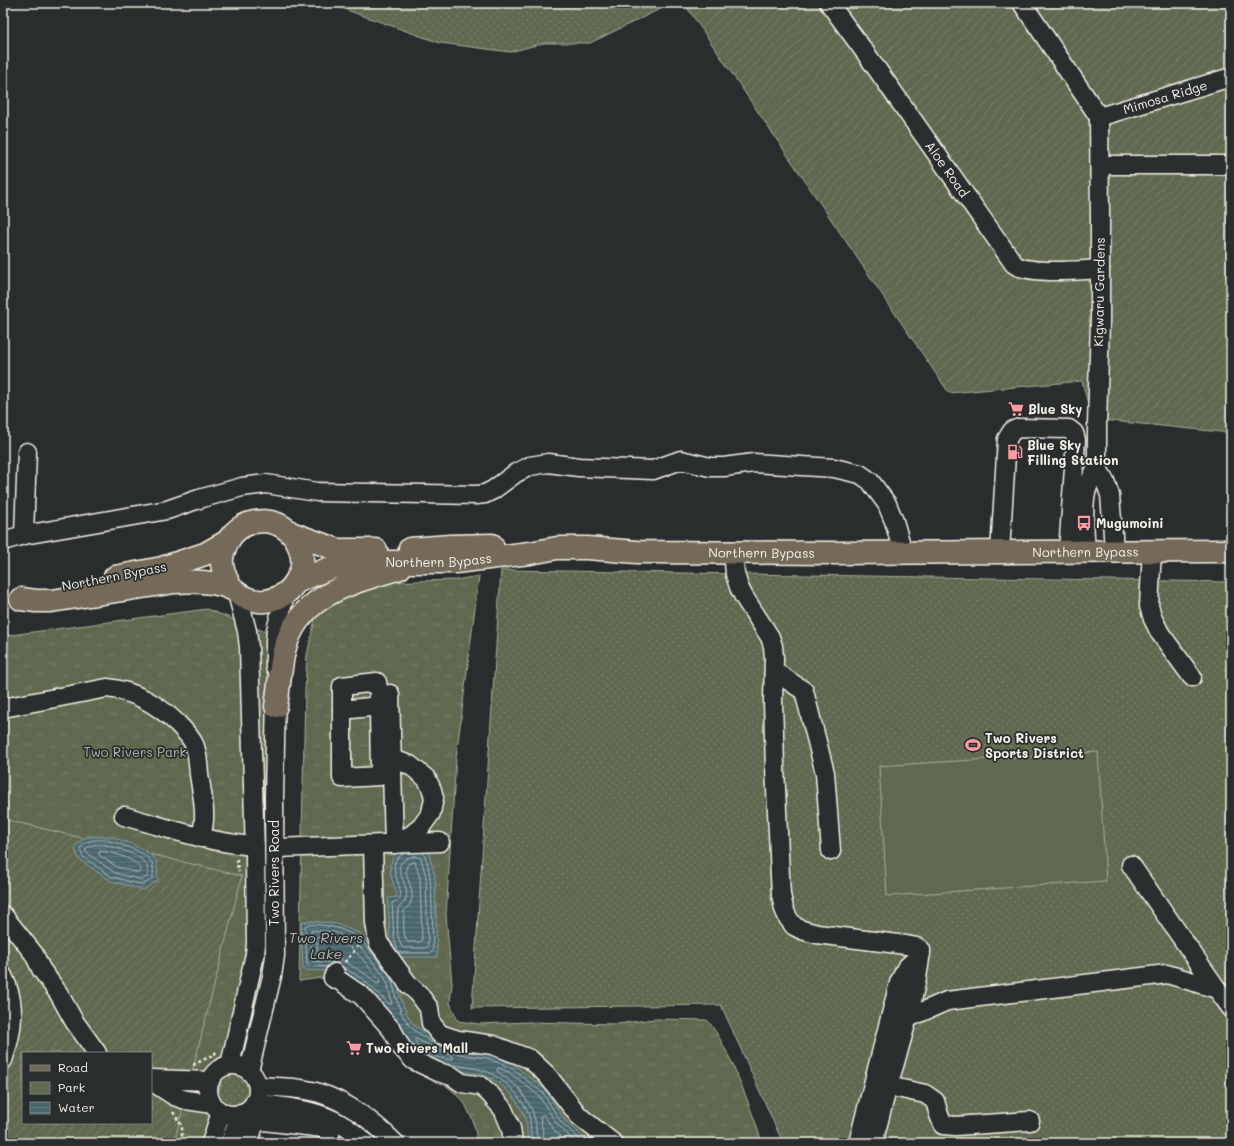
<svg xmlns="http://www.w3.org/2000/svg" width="1234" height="1146" font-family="Mali,sans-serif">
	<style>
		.grass { fill: url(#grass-dots); stroke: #aaad9c }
		.park { fill: url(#park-tufts); stroke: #aaad9c; fill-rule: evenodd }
		.garden { fill: url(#garden-furrows); stroke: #aaad9c; fill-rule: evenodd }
		.pitch { fill: #60694f; stroke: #aaad9c }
		.water { fill: url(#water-rules); stroke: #8d9e9e }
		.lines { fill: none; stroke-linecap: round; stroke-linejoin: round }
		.shore { stroke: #b0b9b7; stroke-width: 1 }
		.minor-casing { stroke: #f4f1e8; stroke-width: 21 }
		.major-casing { stroke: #f4f1e8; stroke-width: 25 }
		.path { stroke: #f4f1e8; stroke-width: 2.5; stroke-dasharray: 3 3; stroke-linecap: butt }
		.minor { stroke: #2a2d2e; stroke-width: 18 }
		.major { stroke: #746a5a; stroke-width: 22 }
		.labels { text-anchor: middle; stroke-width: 3.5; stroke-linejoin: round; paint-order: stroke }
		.street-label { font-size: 13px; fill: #f4f1e8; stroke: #2a2d2e }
		.poi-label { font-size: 13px; font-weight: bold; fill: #f4f1e8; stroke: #2a2d2e; text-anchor: start }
		.park-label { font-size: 13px; fill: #b1b4a3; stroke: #2a2d2e }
		.water-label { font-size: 14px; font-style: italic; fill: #b0b9b7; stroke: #2a2d2e }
	</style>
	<defs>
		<pattern id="grass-dots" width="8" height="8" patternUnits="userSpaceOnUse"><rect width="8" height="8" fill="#60694f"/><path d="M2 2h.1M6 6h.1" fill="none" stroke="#777f68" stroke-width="1.8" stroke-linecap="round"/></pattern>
		<pattern id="park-tufts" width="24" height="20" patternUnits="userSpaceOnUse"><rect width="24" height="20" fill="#60694f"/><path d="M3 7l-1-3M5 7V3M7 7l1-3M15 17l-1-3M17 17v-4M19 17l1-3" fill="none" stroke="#777f68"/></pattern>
		<pattern id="garden-furrows" width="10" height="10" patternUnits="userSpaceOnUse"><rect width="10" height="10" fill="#60694f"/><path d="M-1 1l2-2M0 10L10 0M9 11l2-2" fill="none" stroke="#777f68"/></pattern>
		<pattern id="water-rules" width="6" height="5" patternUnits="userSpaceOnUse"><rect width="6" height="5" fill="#49666d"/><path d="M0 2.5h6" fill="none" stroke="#647c82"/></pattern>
	</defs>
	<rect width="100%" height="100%" fill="#2a2d2e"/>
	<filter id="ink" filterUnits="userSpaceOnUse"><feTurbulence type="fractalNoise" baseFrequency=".025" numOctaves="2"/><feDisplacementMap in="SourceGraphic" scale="8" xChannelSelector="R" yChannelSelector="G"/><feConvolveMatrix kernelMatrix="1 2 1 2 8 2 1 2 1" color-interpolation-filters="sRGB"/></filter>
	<g filter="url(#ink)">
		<path class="grass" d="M327,3H656L660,9L590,43H544L510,52L440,43Z
			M501,570L1231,582V1143H783L721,1005L472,1008Z
			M237,1069C267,1079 252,1116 228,1110C224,1108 220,1104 216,1101L222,1072L226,1070Z"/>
		<path class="park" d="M479,576L456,758L446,915L452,984L450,1003L458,1021L479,1024L529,1022L617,1024L654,1019L707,1020C719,1034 725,1049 733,1065C744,1091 754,1116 762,1143H475L476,1134L473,1121L465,1104L454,1092L443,1083L361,1000L334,983L321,978L299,981L305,690L307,655L315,619L333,600L382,582L456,580Z
			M207,609L276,636L256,901L209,1143H3V636ZM23,1053H151V1123H23Z"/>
		<path class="garden" d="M684,3H1231V433L1092,419L1082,381L949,393Z
			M3,819L242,876L174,1143H3ZM23,1053H151V1123H23Z"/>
		<path class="pitch" d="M1098,752L1106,881L887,896L879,766Z"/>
		<path class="water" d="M108,836C121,840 149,848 156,861C158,865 157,874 158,880L144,890L111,881L79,859L75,849C84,833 92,837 108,836Z
			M426,849L429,854L435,876L437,957H401L395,955L390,940L388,898L397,897C396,889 393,884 391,876C389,868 391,854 400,851C407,849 419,850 426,849Z
			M312,921L337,924L359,933L370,944L397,983L400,997L406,1012L412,1023L418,1028L432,1037L461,1050L488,1054L513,1064L546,1090L564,1119L590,1143H530L527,1134V1126L524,1114L513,1096L506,1089L493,1079L483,1075L447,1068L422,1060L332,971L303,970L301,922Z"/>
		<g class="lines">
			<path class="shore" d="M107,840C119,844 146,851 152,863C154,866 153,874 153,878L143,885L112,877L83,857L80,849C86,838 96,840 107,840Z
				M106,845C117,848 139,854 146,864C148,867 148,872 148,876L142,880L115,873L87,853L85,850C89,843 99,845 106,845Z
				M100,851C110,851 141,860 141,872L139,873L117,867L99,855V853Z
				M405,853C380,863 407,887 399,900L394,902L392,903L394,939L398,951L401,953H431L433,951C432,931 434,866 423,853
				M414,856L421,858L426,877L428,946L426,948H403C395,939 398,920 398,908C400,906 403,904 405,901C414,884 382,864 414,856Z
				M415,862L420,878L422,940L420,942H408C402,935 404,921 404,911C406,909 408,907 410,904C418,889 400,874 408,864Z
				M317,937C348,934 362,960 379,979L380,983L377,984L367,975L339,958L333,956L318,955Z
				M337,963L312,961L311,930L334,932L354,941L363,950L384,976L388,985L392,1004H389L364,980L343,967
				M327,967L307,965L305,927L306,925C320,923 346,928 357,938C369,947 377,960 386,971
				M389,975L393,984L396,998L402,1014L409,1025L415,1031L430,1041L459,1054L487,1058L512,1068L543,1093L561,1122L584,1143
				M416,1039L452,1056L453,1059C442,1062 420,1050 415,1041Z
				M448,1064C460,1066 473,1067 485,1071C503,1077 520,1095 528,1113C531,1120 530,1127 531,1134C532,1137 533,1140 534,1143
				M539,1143L536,1133V1124L532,1110L520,1089L498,1072L497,1070L498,1068L509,1072L539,1096L557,1124L576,1143
				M545,1143L540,1117L542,1115H544L553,1129L567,1143"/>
			<defs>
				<g id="minor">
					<path id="s1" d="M829,3L867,55L1014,264C1027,275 1082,270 1100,269"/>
					<path d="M1022,3L1099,117"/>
					<path d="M1099,117L1100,217V321L1097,425V467L1105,481L1110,495L1112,520L1114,551"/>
					<path id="s2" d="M1099,117L1231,77"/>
					<path d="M1100,165H1231"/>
					<path d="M24,535L27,452"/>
					<path d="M3,541L24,535L167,510L199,499L242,487L266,484L317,492L477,495L485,494L493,490L516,473L530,466L548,463L579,467L653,470L681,460L710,467H724L754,463L834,468L860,474L870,481L887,504L894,521L903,552"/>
					<path d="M1152,550L1149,606L1153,619L1160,633L1192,677"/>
					<path d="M733,552L735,574L739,587L744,597L770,637L773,646L774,658L773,702L775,767L780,876L781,895L784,909L788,918L794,926L802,930L817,934L906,945L917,947L921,950C917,989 905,1028 894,1066C886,1091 880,1117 873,1143"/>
					<path d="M1000,552L1007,439L1012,431L1019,428L1069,429L1074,433L1076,440L1068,552"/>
					<path d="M1086,552C1085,533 1082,512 1086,493C1088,484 1093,475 1097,467"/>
					<path d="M275,667V642L276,630L285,595"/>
					<path d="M774,671L804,691L825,773L831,851"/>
					<path d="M379,706L380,776L342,778V686L377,682L379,696L390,694L394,844L411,835L421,827L431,813L434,798L432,790L427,779L410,765L392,759"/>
					<path d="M3,708L107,688C135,691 157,704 177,723C183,729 190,736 194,744C198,753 198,764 199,774C201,789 205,804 204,819C204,825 202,832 201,838"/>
					<path d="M342,710L379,706V696"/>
					<path d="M124,816C167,828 210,843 255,846"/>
					<path d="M373,845L375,922L378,942L409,985L418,993L429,1008L431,1023L440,1034L458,1040L493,1045L530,1059L547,1075L579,1116L613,1143"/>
					<path d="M275,848L440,842"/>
					<path d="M1131,865L1217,989"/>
					<path d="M3,915L34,954L41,969L59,994L74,1021L97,1053"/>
					<path d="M335,973L333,978L340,981L362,996L392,1030L401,1047L413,1060L438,1072L452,1076L462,1083L481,1086L489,1093L503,1109L511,1128L513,1143"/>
					<path d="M3,976C17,1004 13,1031 3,1060"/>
					<path d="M908,1018L947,1001L1167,974L1217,989L1231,1008"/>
					<path d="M230,1065L255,954L256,944L255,854L249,647L247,631L237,593"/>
					<circle cx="233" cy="1090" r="25"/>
					<path d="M249,1071L272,976L275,956L274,797L276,692"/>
					<path d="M151,1079L210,1081"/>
					<path d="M151,1081L174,1096L186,1100L213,1104"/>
					<path d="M877,1085L888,1086L925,1094L935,1101L939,1115L943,1125L955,1126L1030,1121"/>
					<path d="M258,1086C278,1087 299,1087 319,1093C348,1102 374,1122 395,1143"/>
					<path d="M254,1103C285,1107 317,1109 344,1126C352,1131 359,1137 366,1143"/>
					<path d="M211,1143L221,1112"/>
					<path d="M230,1143L241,1113"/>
					<path d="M248,1143L256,1120L331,1129L328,1143"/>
					<path d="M858,1143L899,983L906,968L921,954"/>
				</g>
				<g id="major">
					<path d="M291,533L338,550H376"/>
					<path d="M410,549L450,546L492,545"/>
					<path d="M115,577L162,568L205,554L228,541"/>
					<path id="s3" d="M296,582L330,568L368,562H455L530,553L557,548H587L637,552L832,553L1231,551"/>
					<path d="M21,599L36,601H51L175,582C192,581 216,581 232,589C235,590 237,593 239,594C247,599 257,602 265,601C282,599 293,590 299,575C304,566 303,558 300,549C289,514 242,512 227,543C224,550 221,556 222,564C223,573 227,581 232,589"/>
					<path d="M276,706C279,688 280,669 284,651C298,594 352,583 400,568"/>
				</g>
			</defs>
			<use href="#minor" class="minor-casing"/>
			<use href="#major" class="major-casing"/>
			<path class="path" d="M237,859V864L239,872
				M345,962L363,940
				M193,1065L215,1054L216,1050
				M173,1112L182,1126V1143"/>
			<use href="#minor" class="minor"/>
			<use href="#major" class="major"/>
		</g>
	</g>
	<defs>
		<symbol id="supermarket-bare" viewBox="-9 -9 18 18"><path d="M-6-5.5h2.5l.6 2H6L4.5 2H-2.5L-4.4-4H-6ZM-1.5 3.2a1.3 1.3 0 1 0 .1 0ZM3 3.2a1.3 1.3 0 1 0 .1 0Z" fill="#ff9aa2" stroke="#2a2d2e" stroke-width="2.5" paint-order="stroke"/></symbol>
		<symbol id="fuel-bare" viewBox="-9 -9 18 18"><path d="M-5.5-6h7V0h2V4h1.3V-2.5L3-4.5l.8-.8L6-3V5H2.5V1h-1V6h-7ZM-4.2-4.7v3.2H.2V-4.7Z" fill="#ff9aa2" stroke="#2a2d2e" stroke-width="2.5" paint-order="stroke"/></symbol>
		<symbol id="bus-bare" viewBox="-9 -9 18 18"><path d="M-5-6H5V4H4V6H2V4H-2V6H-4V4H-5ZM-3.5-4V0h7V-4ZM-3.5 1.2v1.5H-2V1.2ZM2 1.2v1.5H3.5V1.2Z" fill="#ff9aa2" stroke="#2a2d2e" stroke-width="2.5" paint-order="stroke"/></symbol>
		<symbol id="stadium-bare" viewBox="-9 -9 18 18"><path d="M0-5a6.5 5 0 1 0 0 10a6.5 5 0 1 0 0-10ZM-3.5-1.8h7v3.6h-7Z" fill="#ff9aa2" stroke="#2a2d2e" stroke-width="2.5" paint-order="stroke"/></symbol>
	</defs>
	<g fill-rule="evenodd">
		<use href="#supermarket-bare" x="1005" y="398" width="22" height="22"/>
		<use href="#fuel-bare" x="1004" y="441" width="22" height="22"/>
		<use href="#bus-bare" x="1073" y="512" width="22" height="22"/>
		<use href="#stadium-bare" x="962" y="734" width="22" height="22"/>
		<use href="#supermarket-bare" x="343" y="1037" width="22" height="22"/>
	</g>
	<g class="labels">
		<g class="street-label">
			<text dy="5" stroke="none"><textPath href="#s2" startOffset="69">Mimosa Ridge</textPath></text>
			<text dy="5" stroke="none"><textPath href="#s1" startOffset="204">Aloe Road</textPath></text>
			<text transform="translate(1099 292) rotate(-89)" y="5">Kigwaru Gardens</text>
			<text dy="5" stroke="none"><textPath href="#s3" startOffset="794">Northern Bypass</textPath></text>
			<text dy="5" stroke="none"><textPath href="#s3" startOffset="470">Northern Bypass</textPath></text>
			<text dy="5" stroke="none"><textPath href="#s3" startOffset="146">Northern Bypass</textPath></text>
			<text transform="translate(114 576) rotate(-11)" y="5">Northern Bypass</text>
			<text transform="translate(274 873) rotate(-90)" y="5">Two Rivers Road</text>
		</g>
		<g class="poi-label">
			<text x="1028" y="414">Blue Sky</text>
			<text x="1027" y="450">Blue Sky<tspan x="1027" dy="15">Filling Station</tspan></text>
			<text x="1096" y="528">Mugumoini</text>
			<text x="985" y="743">Two Rivers<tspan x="985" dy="15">Sports District</tspan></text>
			<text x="366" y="1053">Two Rivers Mall</text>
		</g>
		<g class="park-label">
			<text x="135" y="757">Two Rivers Park</text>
		</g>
		<g class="water-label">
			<text x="326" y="943">Two Rivers<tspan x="326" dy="16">Lake</tspan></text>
		</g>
	</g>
	<rect width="1234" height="1146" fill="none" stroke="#2a2d2e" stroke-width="16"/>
	<rect x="8" y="8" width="1218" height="1130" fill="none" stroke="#f4f1e8" stroke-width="1.5" filter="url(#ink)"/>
	<rect x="22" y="1052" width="130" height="72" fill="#2a2d2e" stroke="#7b7b78"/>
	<rect x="30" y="1065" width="20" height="6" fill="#746a5a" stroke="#7b7b78"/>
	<text x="58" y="1072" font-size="12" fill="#f4f1e8">Road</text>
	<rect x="30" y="1082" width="20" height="12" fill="url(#park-tufts)" stroke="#7b7b78"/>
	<text x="58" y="1092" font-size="12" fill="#f4f1e8">Park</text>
	<rect x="30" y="1102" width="20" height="12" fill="url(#water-rules)" stroke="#7b7b78"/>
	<text x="58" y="1112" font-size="12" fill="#f4f1e8">Water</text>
</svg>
